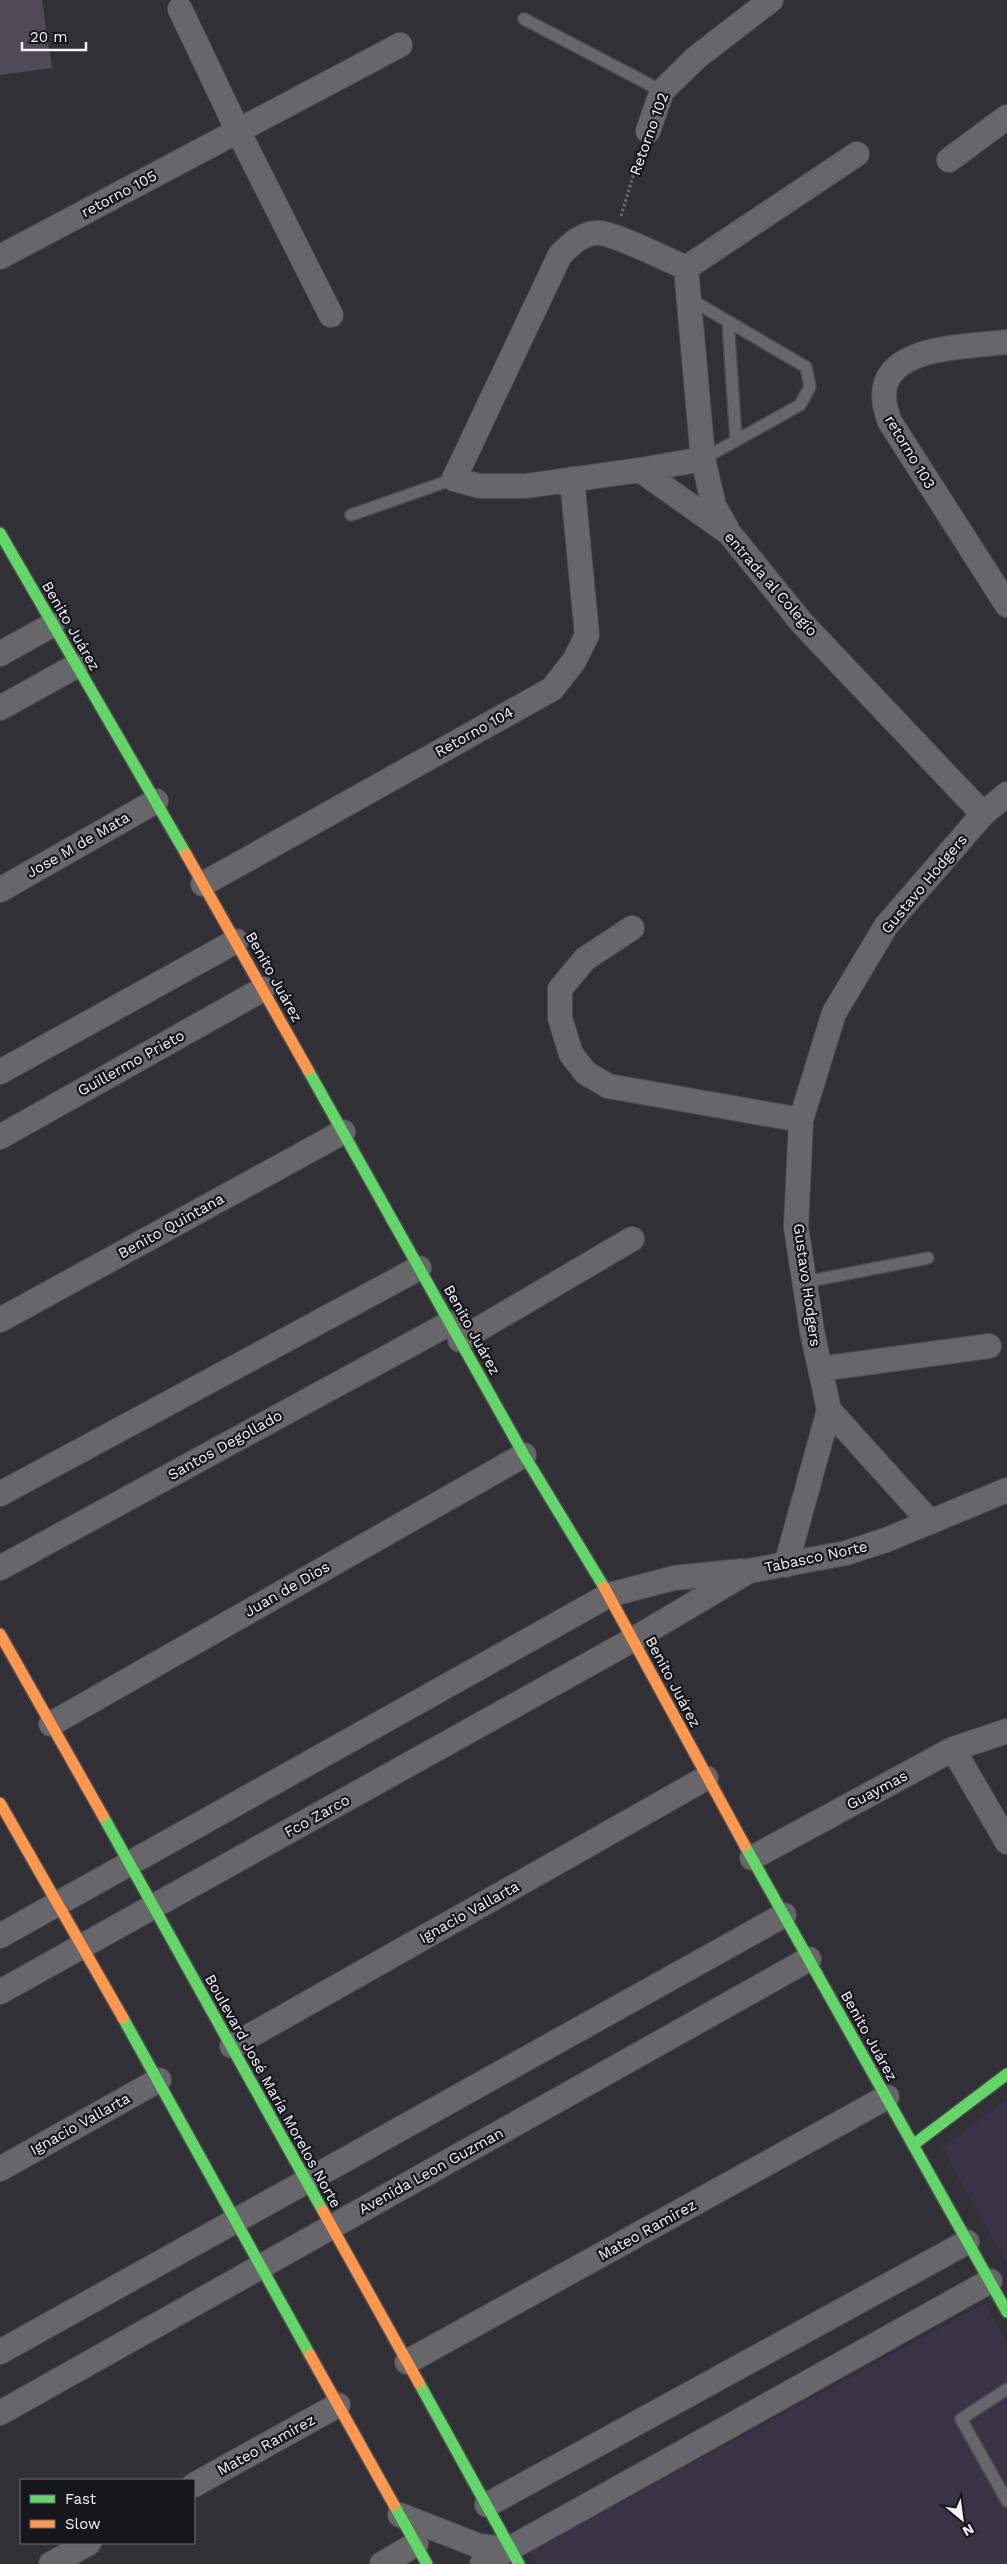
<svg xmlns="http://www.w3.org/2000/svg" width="1007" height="2564" font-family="'Work Sans',sans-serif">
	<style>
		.built { fill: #383345 }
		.building { fill: #504a56 }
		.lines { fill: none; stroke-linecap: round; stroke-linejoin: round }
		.lane-casing { stroke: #4e4c52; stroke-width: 14 }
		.street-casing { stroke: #4e4c52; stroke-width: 26 }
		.fast-casing { stroke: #4e4c52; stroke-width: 14 }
		.slow-casing { stroke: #4e4c52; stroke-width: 14 }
		.path { stroke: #6c6c71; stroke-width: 3; stroke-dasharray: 2.5 2.5; stroke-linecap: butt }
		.lane { stroke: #67666b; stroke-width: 11 }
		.street { stroke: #67666b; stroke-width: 24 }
		.fast { stroke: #63d668; stroke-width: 11 }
		.slow { stroke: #ff974d; stroke-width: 11 }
		.labels { text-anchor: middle; stroke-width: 4.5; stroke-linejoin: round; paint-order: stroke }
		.street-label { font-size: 15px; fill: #f4f2fa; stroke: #17161c }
	</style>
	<rect width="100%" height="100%" fill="#313036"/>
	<path class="built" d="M1007,2099V2264L942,2148Z
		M985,2303L1007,2344V2564H537L530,2552Z"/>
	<path class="building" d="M0,0H42L52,68L0,75Z"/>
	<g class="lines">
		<defs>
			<path id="lane" d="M524,19L662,91
				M688,298L806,367L810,387L800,405L703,459
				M728,321L736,441
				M351,515L454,479
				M805,1282L928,1258
				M1007,2389L961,2419L1007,2501"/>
			<path id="street" d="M180,9L238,131L331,315
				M648,131L662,91L697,57L771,0
				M949,160L1007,117
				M0,257L400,45
				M686,268C668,260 616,234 599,233C583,232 570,245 560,255L454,479L479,486H526L640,470L729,533L802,623L983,814
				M1007,342C958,348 859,345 890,422L1007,605
				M640,470L703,459
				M727,529L714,506L703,459L686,268L857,154
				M0,654L52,625
				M0,708L76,666
				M203,884L552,689L574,661L587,635L572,479
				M0,890L156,801
				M632,928L585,959L560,989V1018L571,1054L586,1073L608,1086L801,1120
				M0,1072L236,941
				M0,1137L263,989
				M0,1320L343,1132
				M460,1340L632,1239
				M820,1369L989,1346
				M829,1410L930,1522
				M0,1494L419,1268
				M786,1565L829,1410L812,1331L796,1227L801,1120L834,1013L886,926L983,814L1007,794
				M0,1568L450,1323
				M51,1724L524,1455
				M953,1749L1007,1842
				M752,1858L953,1749L1007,1731
				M0,1936L609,1595L674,1578L742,1571
				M0,1992L634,1639L749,1571L846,1553L886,1540L1007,1490
				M232,2046L706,1778
				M0,2169L159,2080
				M0,2352L784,1915
				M407,2362L887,2097
				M0,2413L809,1959
				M194,2485L338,2405
				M487,2505L967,2242
				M400,2515L479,2546L510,2549
				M51,2564L89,2543
				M382,2564L416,2544
				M482,2564L990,2281"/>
			<path id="fast" d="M0,533L186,854
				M308,1070L524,1455L604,1587
				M103,1816L323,2211
				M745,1846L1007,2312
				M123,2018L310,2355
				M913,2145L1007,2074
				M419,2383L519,2564
				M394,2505L427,2564"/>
			<path id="slow" d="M186,854L308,1070
				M604,1587L745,1846
				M0,1634L103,1816
				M0,1803L123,2018
				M323,2211L419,2383
				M310,2355L394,2505"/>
		</defs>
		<use href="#lane" class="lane-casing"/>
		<use href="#street" class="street-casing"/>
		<use href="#fast" class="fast-casing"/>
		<use href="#slow" class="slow-casing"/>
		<path class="path" d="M621,216L641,150"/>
		<use href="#lane" class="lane"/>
		<use href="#street" class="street"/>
		<use href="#fast" class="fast"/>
		<use href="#slow" class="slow"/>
	</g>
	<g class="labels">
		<g class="street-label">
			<text transform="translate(649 134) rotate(-70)" y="5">Retorno 102</text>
			<text transform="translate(119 194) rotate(-28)" y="5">retorno 105</text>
			<text transform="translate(910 452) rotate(59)" y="5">retorno 103</text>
			<text transform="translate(771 584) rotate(49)" y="5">entrada al Colegio</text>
			<text transform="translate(71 626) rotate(60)" y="5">Benito Juárez</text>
			<text transform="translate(474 732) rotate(-29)" y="5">Retorno 104</text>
			<text transform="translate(78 845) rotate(-30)" y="5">Jose M de Mata</text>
			<text transform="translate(924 884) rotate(-50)" y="5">Gustavo Hodgers</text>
			<text transform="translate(274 977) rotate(61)" y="5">Benito Juárez</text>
			<text transform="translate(131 1063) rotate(-29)" y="5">Guillermo Prieto</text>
			<text transform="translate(171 1226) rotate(-29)" y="5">Benito Quintana</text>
			<text transform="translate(807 1285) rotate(82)" y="5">Gustavo Hodgers</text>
			<text transform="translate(472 1330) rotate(61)" y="5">Benito Juárez</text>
			<text transform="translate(225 1445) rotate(-29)" y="5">Santos Degollado</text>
			<text transform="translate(816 1557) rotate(-12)" y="5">Tabasco Norte</text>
			<text transform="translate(287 1589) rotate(-30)" y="5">Juan de Dios</text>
			<text transform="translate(673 1682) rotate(62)" y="5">Benito Juárez</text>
			<text transform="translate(877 1790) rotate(-28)" y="5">Guaymas</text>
			<text transform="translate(317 1816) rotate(-29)" y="5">Fco Zarco</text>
			<text transform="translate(469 1912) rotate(-29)" y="5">Ignacio Vallarta</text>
			<text transform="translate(869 2036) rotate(61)" y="5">Benito Juárez</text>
			<text transform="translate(273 2091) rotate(61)" y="5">Boulevard José María Morelos Norte</text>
			<text transform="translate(80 2124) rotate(-29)" y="5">Ignacio Vallarta</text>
			<text transform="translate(431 2171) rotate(-29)" y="5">Avenida Leon Guzman</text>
			<text transform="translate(647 2230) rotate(-29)" y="5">Mateo Ramirez</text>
			<text transform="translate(266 2445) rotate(-29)" y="5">Mateo Ramirez</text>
		</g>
	</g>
	<rect x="20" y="2479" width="175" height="65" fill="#17161c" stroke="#6f6e75"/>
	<rect x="30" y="2495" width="25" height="8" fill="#63d668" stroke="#6f6e75"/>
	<text x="65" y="2504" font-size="15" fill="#f4f2fa">Fast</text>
	<rect x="30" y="2520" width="25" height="8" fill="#ff974d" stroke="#6f6e75"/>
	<text x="65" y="2529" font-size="15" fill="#f4f2fa">Slow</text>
	<g transform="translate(962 2519) rotate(151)" stroke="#17161c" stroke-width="4" paint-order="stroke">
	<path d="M0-4L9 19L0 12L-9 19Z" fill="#f4f2fa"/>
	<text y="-8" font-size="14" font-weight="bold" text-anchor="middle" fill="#f4f2fa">N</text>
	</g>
	<path d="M22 42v8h64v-8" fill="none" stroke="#f4f2fa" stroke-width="2.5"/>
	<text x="30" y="42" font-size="15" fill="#f4f2fa" stroke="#17161c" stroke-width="4" paint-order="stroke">20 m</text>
</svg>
